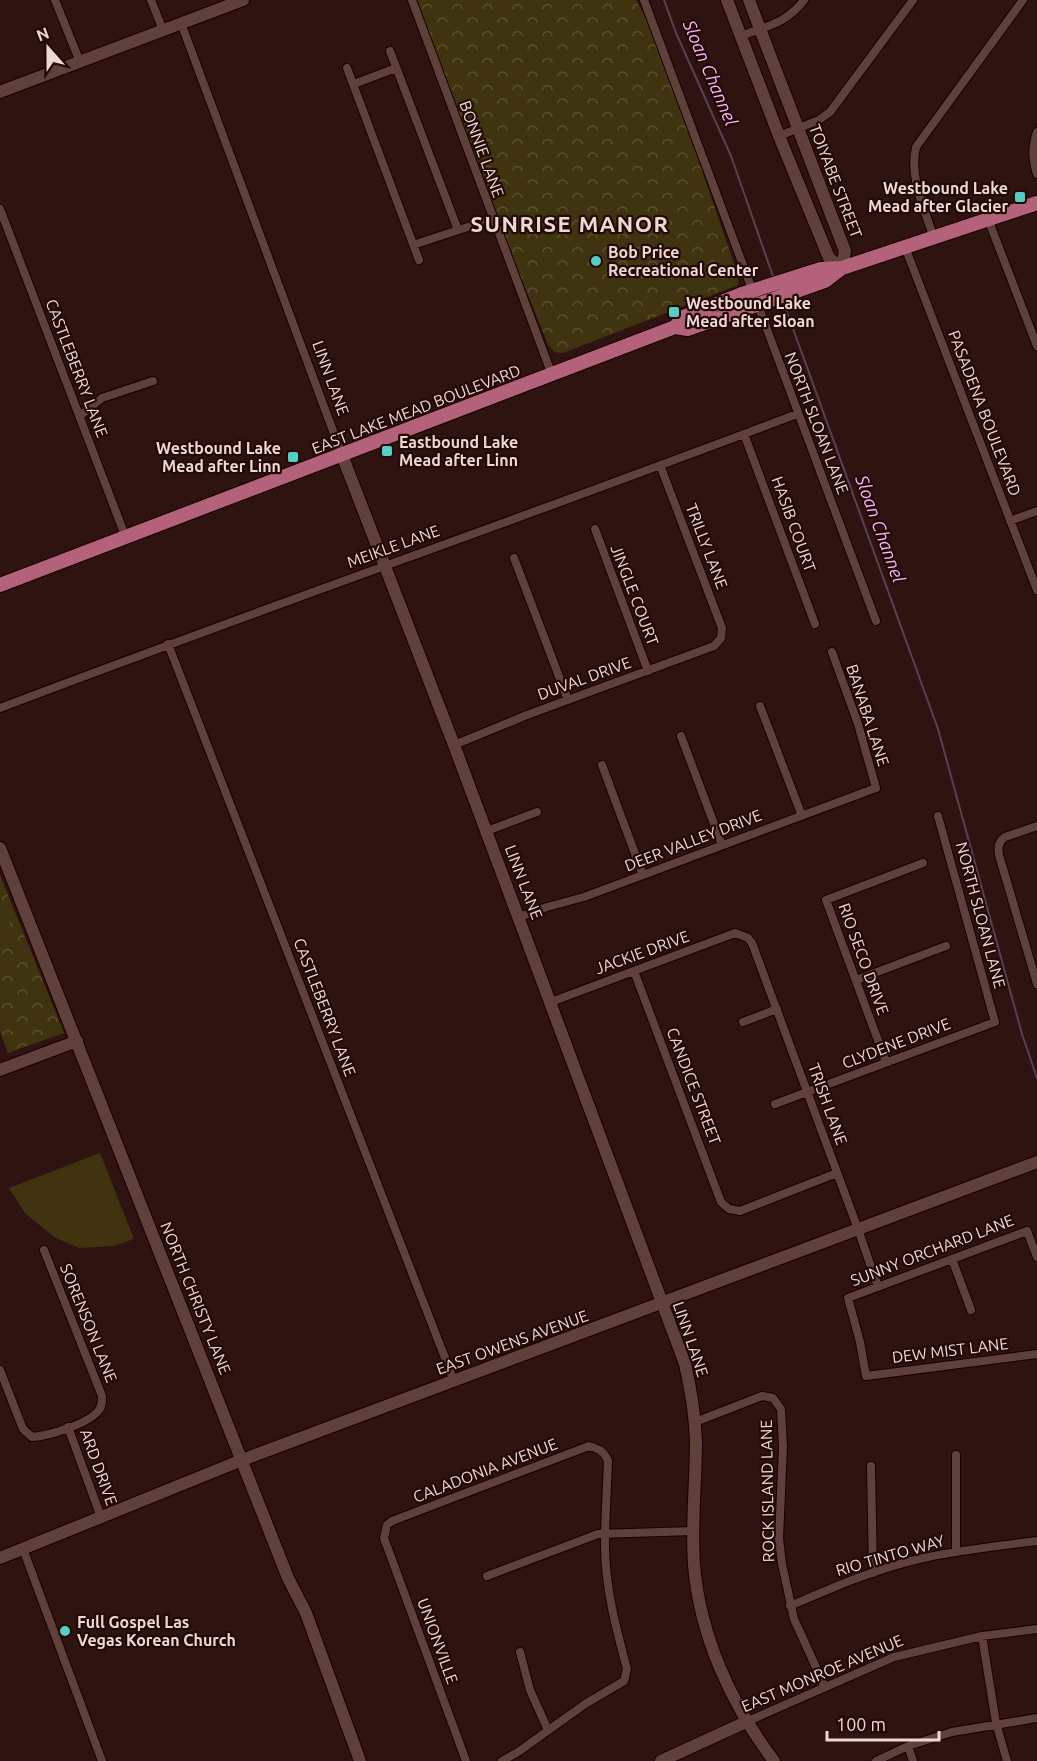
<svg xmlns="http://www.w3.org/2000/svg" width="1037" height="1761" font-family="Ubuntu,sans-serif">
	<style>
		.park { fill: url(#park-crowns) }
		.garden { fill: #3f340f }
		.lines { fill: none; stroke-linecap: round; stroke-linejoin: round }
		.stream { stroke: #584152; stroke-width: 2 }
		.street-casing { stroke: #150101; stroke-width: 10 }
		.secondary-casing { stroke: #150101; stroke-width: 14 }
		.primary-casing { stroke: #150101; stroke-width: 16 }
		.street { stroke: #60403b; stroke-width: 8 }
		.secondary { stroke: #60403b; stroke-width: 12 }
		.primary { stroke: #b36279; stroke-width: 14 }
		.poi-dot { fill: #55cec6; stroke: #240a07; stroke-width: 2 }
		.labels { text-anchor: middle; stroke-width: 4.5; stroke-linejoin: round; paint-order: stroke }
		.street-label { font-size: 16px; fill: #ecd8d4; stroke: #240a07 }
		.poi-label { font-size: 16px; font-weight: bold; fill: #ecd8d4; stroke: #240a07; text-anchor: start }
		.water-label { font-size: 18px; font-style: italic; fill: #fcb6ff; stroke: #240a07 }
		.district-label { font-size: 22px; font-weight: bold; letter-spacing: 1.5px; fill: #ecd8d4; stroke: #240a07 }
	</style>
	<defs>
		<pattern id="park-crowns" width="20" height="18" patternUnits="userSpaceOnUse" patternTransform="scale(1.5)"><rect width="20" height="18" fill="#3f340f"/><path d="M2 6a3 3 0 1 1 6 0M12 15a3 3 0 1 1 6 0" fill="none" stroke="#5b5131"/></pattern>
	</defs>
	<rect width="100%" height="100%" fill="#2e1310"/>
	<path class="park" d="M412,0H636L656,37L738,275V285L563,353L554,352L548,344L442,84Z
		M0,875L64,1033L8,1053L0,1031Z"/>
	<path class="garden" d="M0,900L10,924L6,931L0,933Z
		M100,1153L134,1239L114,1246L79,1248L54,1237L25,1213L9,1188Z"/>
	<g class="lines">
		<path class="stream" d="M664,0L676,33L731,156L774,279
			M783,301L938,729L1022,1034L1037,1078"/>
		<defs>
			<path id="street" d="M55,0L80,62
				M151,0L163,30
				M412,0L552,375
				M644,0C723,206 797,414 876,621
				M181,23L342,455
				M741,36C767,26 787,23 804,0
				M390,51L458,230
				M347,68L419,260
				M354,84L396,68
				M1037,132C1032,148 1032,158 1037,174
				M779,136L819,120L830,112L913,0
				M0,209L126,538
				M988,219L1037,346
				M934,238C924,208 909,178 916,147L1023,0
				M413,245L492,219
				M905,247L1037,590
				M80,416L102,398L153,381
				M744,434L815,624
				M1010,521L1037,511
				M595,529L648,671
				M514,558L568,700
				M168,644L454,1381
				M760,706L802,816
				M0,708C265,607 532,515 797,414
				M681,736L722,845
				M454,745L527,715L714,646L721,638L722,628L660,465
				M602,765L643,875
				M1037,826L1005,837C998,842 998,847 999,855L1037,984
				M487,831L537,812
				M519,917L547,907L584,897L876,788L858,724L832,652
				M634,971L721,1202L729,1209L740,1211L837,1173
				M856,980L946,946
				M551,1002L735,933L748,938L752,943L858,1229L878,1287
				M743,1022L777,1009
				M886,1062L826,900L923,863
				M775,1104L995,1022L938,816
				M1037,1257L1027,1231L848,1298L860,1342L866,1376L1037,1354
				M952,1259L971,1310
				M0,1370L23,1429L32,1437C48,1436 89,1424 99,1410C102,1406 102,1402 102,1396L44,1250
				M695,1422L762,1396L773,1398L781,1409L783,1447L779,1538L782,1564L794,1619L825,1687
				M68,1427L101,1517
				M871,1466L873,1573
				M23,1549L102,1761
				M956,1552V1455
				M487,1576L598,1534L693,1531
				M790,1606C832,1588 875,1569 919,1559C958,1550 998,1546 1037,1541
				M982,1636L996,1723L1007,1761
				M520,1652L530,1690L548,1730
				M746,1722L894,1657L982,1636L1037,1629
				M908,1746L913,1761
				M466,1761L384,1538L387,1525L392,1521L589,1446C599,1449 604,1451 608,1461C607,1489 605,1517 605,1545C605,1587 616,1628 627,1669L624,1681L585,1704L518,1752L502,1761
				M876,1761L908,1746L952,1732L1037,1718"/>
			<path id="secondary" d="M727,0L779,136L829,258L842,268L845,251L749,0
				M0,92L243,0
				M342,455L454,745L685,1364C691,1390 695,1415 696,1441C696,1482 691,1524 694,1565C700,1636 731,1704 774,1761
				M0,848L288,1578L306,1613L360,1761
				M0,1070L77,1041
				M0,1558L242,1460L1037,1162
				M661,1761L746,1722"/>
			<path id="primary" d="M675,327L683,317L742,294L821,269L842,268L1037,203
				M0,585L675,327L688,329L825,281L842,268"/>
		</defs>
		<use href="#street" class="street-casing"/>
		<use href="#secondary" class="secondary-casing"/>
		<use href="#primary" class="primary-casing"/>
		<use href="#street" class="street"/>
		<use href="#secondary" class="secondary"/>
		<use href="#primary" class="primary"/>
	</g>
	<g class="poi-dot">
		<rect x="1014" y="191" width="12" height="12" rx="3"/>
		<circle cx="596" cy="261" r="6"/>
		<rect x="668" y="306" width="12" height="12" rx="3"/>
		<rect x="381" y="445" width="12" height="12" rx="3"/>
		<rect x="287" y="451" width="12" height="12" rx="3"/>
		<circle cx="65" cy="1631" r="6"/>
	</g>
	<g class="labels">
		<g class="street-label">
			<text transform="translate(482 149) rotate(70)" y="6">BONNIE LANE</text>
			<text transform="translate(836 181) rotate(69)" y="6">TOIYABE STREET</text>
			<text transform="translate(77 368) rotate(69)" y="6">CASTLEBERRY LANE</text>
			<text transform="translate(331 378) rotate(70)" y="6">LINN LANE</text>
			<text transform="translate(416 409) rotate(-21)" y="6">EAST LAKE MEAD BOULEVARD</text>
			<text transform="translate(985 413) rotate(69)" y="6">PASADENA BOULEVARD</text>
			<text transform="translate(817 423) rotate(69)" y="6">NORTH SLOAN LANE</text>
			<text transform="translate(794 524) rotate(70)" y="6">HASIB COURT</text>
			<text transform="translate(393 546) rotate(-20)" y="6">MEIKLE LANE</text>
			<text transform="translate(707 546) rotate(69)" y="6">TRILLY LANE</text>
			<text transform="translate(635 595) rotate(69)" y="6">JINGLE COURT</text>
			<text transform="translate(584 678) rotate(-20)" y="6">DUVAL DRIVE</text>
			<text transform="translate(868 715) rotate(72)" y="6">BANABA LANE</text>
			<text transform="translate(693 840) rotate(-21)" y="6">DEER VALLEY DRIVE</text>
			<text transform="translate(524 882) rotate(69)" y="6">LINN LANE</text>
			<text transform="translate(981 915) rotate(75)" y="6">NORTH SLOAN LANE</text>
			<text transform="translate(642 952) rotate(-20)" y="6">JACKIE DRIVE</text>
			<text transform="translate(864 959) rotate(70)" y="6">RIO SECO DRIVE</text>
			<text transform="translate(325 1007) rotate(69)" y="6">CASTLEBERRY LANE</text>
			<text transform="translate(896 1043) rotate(-21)" y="6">CLYDENE DRIVE</text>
			<text transform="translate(694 1086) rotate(69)" y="6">CANDICE STREET</text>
			<text transform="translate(828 1104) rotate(70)" y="6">TRISH LANE</text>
			<text transform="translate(932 1250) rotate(-21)" y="6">SUNNY ORCHARD LANE</text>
			<text transform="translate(196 1298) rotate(68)" y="6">NORTH CHRISTY LANE</text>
			<text transform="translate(89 1323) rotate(68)" y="6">SORENSON LANE</text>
			<text transform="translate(691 1339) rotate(71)" y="6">LINN LANE</text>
			<text transform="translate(512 1342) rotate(-20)" y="6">EAST OWENS AVENUE</text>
			<text transform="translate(950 1350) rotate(-7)" y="6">DEW MIST LANE</text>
			<text transform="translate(99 1467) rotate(70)" y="6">ARD DRIVE</text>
			<text transform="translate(485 1470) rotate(-21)" y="6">CALADONIA AVENUE</text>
			<text transform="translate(767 1491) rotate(-91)" y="6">ROCK ISLAND LANE</text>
			<text transform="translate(890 1555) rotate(-16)" y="6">RIO TINTO WAY</text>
			<text transform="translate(438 1641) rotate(70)" y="6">UNIONVILLE</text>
			<text transform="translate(822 1673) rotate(-23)" y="6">EAST MONROE AVENUE</text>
		</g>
		<g class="poi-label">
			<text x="1008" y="194" text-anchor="end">Westbound Lake<tspan x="1008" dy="18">Mead after Glacier</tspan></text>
			<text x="608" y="258">Bob Price<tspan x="608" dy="18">Recreational Center</tspan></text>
			<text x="686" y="309">Westbound Lake<tspan x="686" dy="18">Mead after Sloan</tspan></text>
			<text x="399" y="448">Eastbound Lake<tspan x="399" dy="18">Mead after Linn</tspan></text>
			<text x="281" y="454" text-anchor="end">Westbound Lake<tspan x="281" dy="18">Mead after Linn</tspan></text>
			<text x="77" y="1628">Full Gospel Las<tspan x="77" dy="18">Vegas Korean Church</tspan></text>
		</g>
		<g class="water-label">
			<text transform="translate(710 73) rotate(67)" y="6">Sloan Channel</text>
			<text transform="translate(880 529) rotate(70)" y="6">Sloan Channel</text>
		</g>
		<g class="district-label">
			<text x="570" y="232">SUNRISE MANOR</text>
		</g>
	</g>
	<g transform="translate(48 48) rotate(339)" stroke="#240a07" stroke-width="4.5" paint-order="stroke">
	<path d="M0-4.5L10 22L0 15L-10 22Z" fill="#ecd8d4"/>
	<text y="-9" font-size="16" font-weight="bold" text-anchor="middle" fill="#ecd8d4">N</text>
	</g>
	<path d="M827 1731v9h112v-9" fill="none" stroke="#ecd8d4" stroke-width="3"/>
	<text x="836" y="1731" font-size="18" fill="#ecd8d4" stroke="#240a07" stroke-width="4.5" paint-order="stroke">100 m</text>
</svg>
